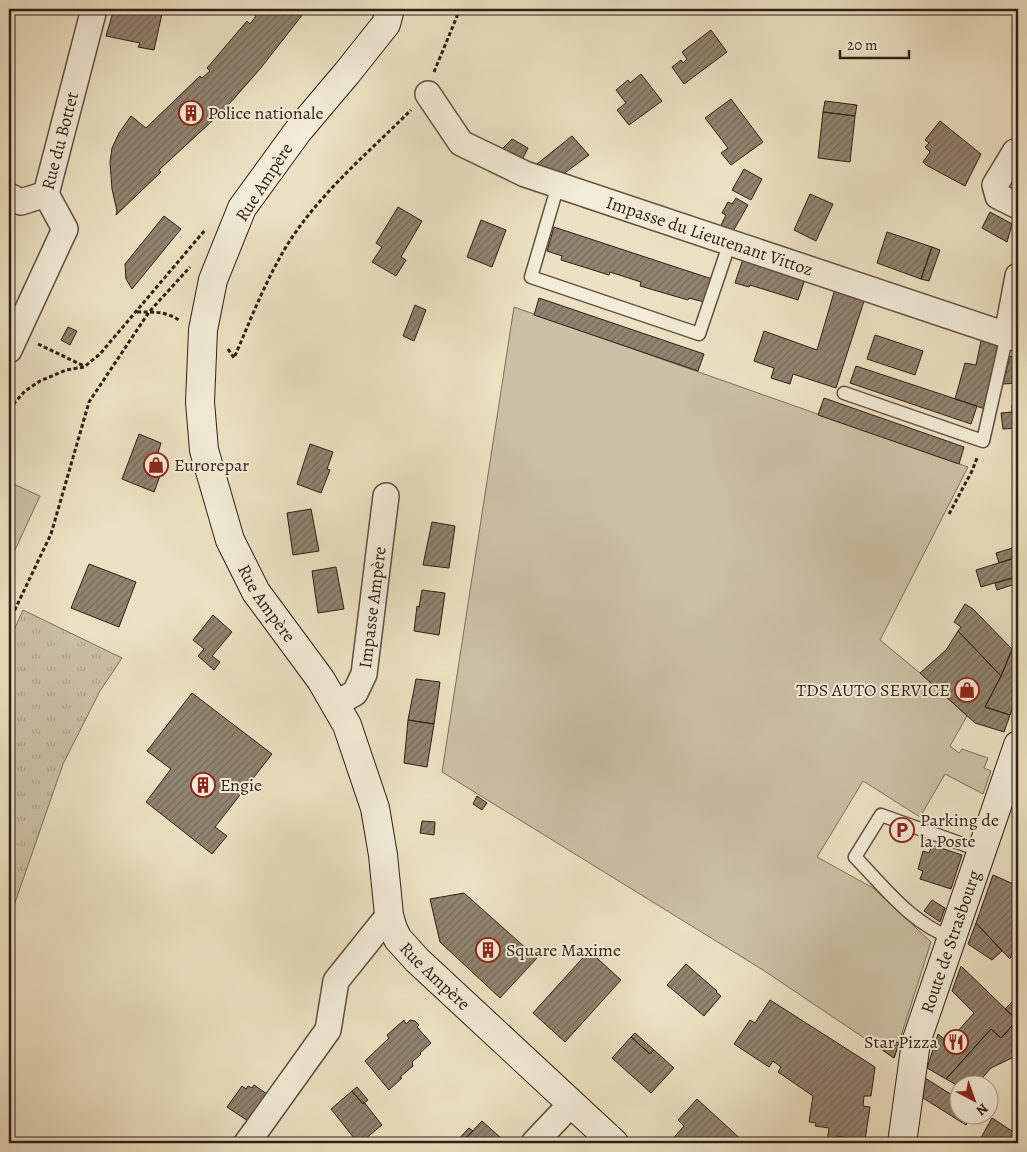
<svg xmlns="http://www.w3.org/2000/svg" width="1027" height="1152" font-family="Alegreya,serif">
	<style>
		.grass { fill: url(#grass-tufts); stroke: #7d705e }
		.garden { fill: #ccc1a6; stroke: #7d705e }
		.building { fill: url(#building-hatch); stroke: #2e1f16 }
		.lines { fill: none; stroke-linecap: round; stroke-linejoin: round }
		.lane-casing { stroke: #5e5041; stroke-width: 15 }
		.street-casing { stroke: #5e5041; stroke-width: 28 }
		.secondary-casing { stroke: #2e1f16; stroke-width: 30 }
		.path { stroke: #2e1f16; stroke-width: 3; stroke-dasharray: 4 2.5; stroke-linecap: butt }
		.lane { stroke: #f3ecd8; stroke-width: 12 }
		.street { stroke: #f3ecd8; stroke-width: 25 }
		.secondary { stroke: #f3ecd8; stroke-width: 28 }
		.labels { text-anchor: middle; stroke-width: 4; stroke-linejoin: round; paint-order: stroke }
		.poi-label { font-size: 18px; fill: #2e1f16; stroke: #f3ecd8; text-anchor: start }
		.street-label { font-size: 18px; fill: #2e1f16; stroke: #f3ecd8 }
	</style>
	<defs>
		<pattern id="grass-tufts" width="24" height="20" patternUnits="userSpaceOnUse" patternTransform="scale(1.25)"><rect width="24" height="20" fill="#ccc1a6"/><path d="M3 7l-1-3M5 7V3M7 7l1-3M15 17l-1-3M17 17v-4M19 17l1-3" fill="none" stroke="#b0a58e"/></pattern>
		<pattern id="building-hatch" width="6" height="6" patternUnits="userSpaceOnUse" patternTransform="scale(1.25)"><rect width="6" height="6" fill="#918470"/><path d="M-1 1l2-2M0 6l6-6M5 7l2-2" fill="none" stroke="#776b5b"/></pattern>
	</defs>
	<rect width="100%" height="100%" fill="#ece2c3"/>
	<filter id="stains"><feTurbulence type="fractalNoise" baseFrequency=".004" numOctaves="4"/><feColorMatrix values="0 0 0 0 .2 0 0 0 0 .09 0 0 0 0 .02 0 0 0 .5 -.17"/></filter>
	<radialGradient id="worn" r=".72"><stop offset=".6" stop-color="#630" stop-opacity="0"/><stop offset="1" stop-color="#630" stop-opacity=".3"/></radialGradient>
	<path class="grass" d="M23,610L122,658L100,691L63,764L9,920V641Z"/>
	<path class="garden" d="M514,307L968,467L880,640L920,673L967,716L950,746L959,753L962,749L988,758L984,768L991,771L983,794L945,774L920,817L863,781L817,857L873,888L931,942L894,1058L763,970L442,772Z
		M9,482L40,496L9,563Z"/>
	<path class="building" d="M114,9H163L154,50L138,47L140,43L106,36Z
		M257,9H307L260,69L223,111L159,170L161,172L116,215L117,211L112,189L110,162L112,148L119,133L131,116L146,128L200,76L202,78L210,71L207,68L247,21L250,24L256,16L253,14Z
		M711,30L727,52L684,84L672,67L681,60L683,63L687,59L682,52Z
		M641,74L662,101L629,125L617,110L626,103L616,90L628,80L630,83Z
		M731,99L763,142L731,165L721,153L728,148L705,118Z
		M825,101L857,105L855,116L823,112Z
		M823,112L855,116L850,162L818,158Z
		M940,121L981,154L965,186L926,165L923,162L930,152L925,147L929,143L925,140Z
		M572,136L589,155L558,178L532,168Z
		M512,139L528,148L520,164L499,152Z
		M744,169L762,179L751,200L732,190Z
		M810,194L833,204L816,241L794,230Z
		M736,198L748,205L732,233L719,229L726,215L722,213L728,202L732,204Z
		M398,207L422,221L401,257L406,260L396,276L372,262L382,247L376,243Z
		M990,212L1012,224L1007,242L982,228Z
		M164,216L181,229L132,289L126,279L125,264Z
		M481,220L506,230L492,267L467,257Z
		M554,227L712,279L704,302L689,298L688,300L640,286L641,282L610,272L609,275L561,260L562,256L547,251Z
		M887,232L932,247L921,279L877,263Z
		M932,247L940,250L929,281L921,279Z
		M743,259L805,279L798,300L750,285L749,287L735,283Z
		M835,289L865,298L836,388L793,374L790,384L771,378L774,368L754,361L764,331L817,350Z
		M539,298L704,354L698,371L534,315Z
		M415,305L426,310L414,341L403,336Z
		M68,327L77,331L70,345L61,340Z
		M875,335L923,351L915,375L867,359Z
		M982,336L1000,342L985,409L955,399L965,363L976,365Z
		M1010,356L1018,358V383L1003,384Z
		M856,366L977,406L971,424L850,383Z
		M824,398L964,447L959,464L818,415Z
		M1012,405H1018V428L1003,429L1001,413L1012,412Z
		M139,434L161,443L157,456L166,460L154,492L122,479Z
		M310,444L333,452L327,469L330,470L321,493L297,484Z
		M311,509L319,551L293,555L287,513Z
		M432,522L455,526L449,568L423,565Z
		M1016,547L1018,557L999,563L996,553Z
		M1018,557V576L981,587L976,570Z
		M89,564L136,582L119,627L71,608Z
		M336,567L344,609L318,613L312,571Z
		M1017,577L1018,583L997,590L995,583Z
		M422,590L445,593L439,635L414,631L417,606L419,607Z
		M965,604L973,609L1012,649L1001,676L958,631L961,627L954,622Z
		M213,615L232,632L212,656L220,662L214,670L198,656L204,649L193,640Z
		M958,631L1001,676L985,707L1010,715L1004,732L975,723L920,673L946,650Z
		M1015,643H1018V691L1010,715L985,707L1001,676Z
		M416,679L440,682L434,724L408,720Z
		M192,693L272,754L215,827L227,836L212,854L146,802L171,769L147,751Z
		M408,720L434,724L427,767L404,763Z
		M477,796L487,803L482,810L473,804Z
		M422,821L435,822L434,835L420,833Z
		M932,845L962,855L951,889L920,879L923,871L918,869L923,851L929,853Z
		M993,875L1018,886V938L1010,959L976,923Z
		M464,893L537,958L500,998L440,942L430,899Z
		M932,900L945,908L940,922L924,911Z
		M976,923L1002,951L992,960L968,944Z
		M589,951L621,980L565,1042L533,1013Z
		M686,964L717,991L716,992L721,996L704,1016L667,985Z
		M961,966L1017,1020L1001,1038L991,1029L946,1079L927,1068L938,1034L948,1042L974,1013L952,991Z
		M770,1000L875,1067L871,1096H864L863,1106L870,1107L865,1140L836,1136L835,1143H827L829,1128L815,1126L816,1123L809,1122L813,1096L778,1072L781,1067L773,1061L769,1067L734,1044L750,1020L755,1023Z
		M1014,1000L1018,1004V1021L1005,1009Z
		M404,1020L406,1024L410,1020L415,1021L419,1025L417,1027L431,1043L420,1053L421,1054L412,1062L413,1066L400,1077L402,1078L389,1090L365,1061L389,1038L387,1035Z
		M1017,1020L1018,1055L991,1068L977,1084H960V1087L946,1079L991,1029L1001,1038Z
		M635,1033L654,1050L650,1054L631,1037Z
		M631,1037L650,1054L654,1050L674,1068L651,1093L612,1058Z
		M889,1040L899,1043L894,1058L884,1051L886,1042Z
		M925,1078L960,1100V1114H972L966,1125L923,1098Z
		M254,1085L267,1094L248,1121L227,1107L242,1086L246,1089L248,1086L252,1088Z
		M357,1087L368,1100L363,1104L352,1091Z
		M352,1091L363,1104L364,1102L382,1125L360,1143H358L331,1109Z
		M697,1099L745,1143H669L684,1126L678,1120Z
		M992,1118L1018,1135V1143H978Z
		M482,1121L502,1139L499,1143H461Z
		M469,1128L473,1131L461,1143H455Z"/>
	<g class="lines">
		<defs>
			<path id="lane" d="M558,185L531,277L699,334L730,242
				M844,393L983,441L1007,335
				M952,938C912,924 884,887 855,857L881,815L982,851"/>
			<g id="street">
				<path id="s1" d="M428,94L461,143L525,174L1018,339"/>
				<path d="M1015,152L995,185L998,196L1018,206"/>
				<path d="M9,196L21,202L46,194"/>
				<path d="M1007,335L1018,276"/>
				<path id="s2" d="M9,350L65,229L46,194L94,9"/>
				<path id="s3" d="M335,704L355,693L364,674L386,496"/>
				<path d="M247,1143L328,1030L336,981L389,915"/>
				<path d="M534,1143L571,1104"/>
			</g>
			<g id="secondary">
				<path id="s4" d="M390,9L386,24L347,73L298,131L242,208L213,280L203,330L200,402L204,450L230,540L256,592L321,680L347,725L375,808L383,855L389,915L393,929L398,939L417,960L614,1143"/>
				<path id="s5" d="M902,1143L916,1042L1018,745"/>
			</g>
		</defs>
		<use href="#lane" class="lane-casing"/>
		<use href="#street" class="street-casing"/>
		<use href="#secondary" class="secondary-casing"/>
		<path class="path" d="M434,72L460,9
			M137,312C153,312 165,311 179,320
			M38,344L84,366
			M228,349L234,358C248,326 261,292 278,261C309,202 364,157 411,110
			M9,409L25,391L40,381L66,370L84,367L100,354L205,230
			M949,514L972,471L977,458
			M9,622L51,534L89,402L149,312L190,267"/>
		<use href="#lane" class="lane"/>
		<use href="#street" class="street"/>
		<use href="#secondary" class="secondary"/>
	</g>
	<defs>
		<symbol id="building-ring" viewBox="-11 -11 22 22"><circle r="9.5" fill="#f3ecd8" stroke="#8f2418" stroke-width="1.5"/><path d="M-4-6H4V6H1V3H-1V6H-4ZM-2.5-4.3h1.7v1.8h-1.7ZM.8-4.3h1.7v1.8H.8ZM-2.5-1h1.7V.8h-1.7ZM.8-1h1.7V.8H.8Z" fill="#8f2418"/></symbol>
		<symbol id="shop-ring" viewBox="-11 -11 22 22"><circle r="9.5" fill="#f3ecd8" stroke="#8f2418" stroke-width="1.5"/><path d="M-5-2.5h2.3a2.7 3.5 0 0 1 5.4 0H5L5.5 6h-11ZM-1.5-2.5h3a1.5 2.3 0 0 0-3 0Z" fill="#8f2418"/></symbol>
		<symbol id="parking-ring" viewBox="-11 -11 22 22"><circle r="9.5" fill="#f3ecd8" stroke="#8f2418" stroke-width="1.5"/><path d="M-3.5-5.5H1a3.5 3.5 0 0 1 0 7H-1V5.5H-3.5ZM-1-3.4V-.6H.8a1.4 1.4 0 0 0 0-2.8Z" fill="#8f2418"/></symbol>
		<symbol id="restaurant-ring" viewBox="-11 -11 22 22"><circle r="9.5" fill="#f3ecd8" stroke="#8f2418" stroke-width="1.5"/><path d="M-5-6h1v4h1v-4h1v4h1v-4h1v5L-1.5 .5V6h-2V.5L-5-1ZM5-6V6H3V1.5H1.5Q1.5-4 5-6Z" fill="#8f2418"/></symbol>
	</defs>
	<g fill-rule="evenodd">
		<use href="#building-ring" x="177" y="99" width="28" height="28"/>
		<use href="#shop-ring" x="142" y="451" width="28" height="28"/>
		<use href="#shop-ring" x="953" y="676" width="28" height="28"/>
		<use href="#building-ring" x="189" y="771" width="28" height="28"/>
		<use href="#parking-ring" x="888" y="816" width="28" height="28"/>
		<use href="#building-ring" x="474" y="936" width="28" height="28"/>
		<use href="#restaurant-ring" x="942" y="1028" width="28" height="28"/>
	</g>
	<g class="labels">
		<g class="poi-label">
			<text x="208" y="119">Police nationale</text>
			<text x="174" y="471">Eurorepar</text>
			<text x="950" y="696" text-anchor="end">TDS AUTO SERVICE</text>
			<text x="220" y="791">Engie</text>
			<text x="920" y="826">Parking de<tspan x="920" dy="21">la Poste</tspan></text>
			<text x="506" y="956">Square Maxime</text>
			<text x="938" y="1048" text-anchor="end">Star Pizza</text>
		</g>
		<g class="street-label">
			<text dy="6" stroke="none"><textPath href="#s2" startOffset="228">Rue du Bottet</textPath></text>
			<text transform="translate(264 182) rotate(-57)" y="6">Rue Ampère</text>
			<text dy="6" stroke="none"><textPath href="#s1" startOffset="325">Impasse du Lieutenant Vittoz</textPath></text>
			<text dy="6" stroke="none"><textPath href="#s4" startOffset="665">Rue Ampère</textPath></text>
			<text dy="6" stroke="none"><textPath href="#s3" startOffset="111">Impasse Ampère</textPath></text>
			<text dy="6" stroke="none"><textPath href="#s5" startOffset="208">Route de Strasbourg</textPath></text>
			<text dy="6" stroke="none"><textPath href="#s4" startOffset="1085">Rue Ampère</textPath></text>
		</g>
	</g>
	<rect width="1027" height="1152" fill="none" stroke="#ece2c3" stroke-width="30"/>
	<rect x="10" y="10" width="1007" height="1132" fill="none" stroke="#2e1f16" stroke-width="2.5"/>
	<rect x="15" y="15" width="997" height="1122" fill="none" stroke="#2e1f16"/>
	<g transform="translate(974 1100) rotate(139)"><circle r="24" fill="#f3ecd8" stroke="#a49a8a"/>
	<path d="M0-4L9 19L0 12L-9 19Z" fill="#8f2418"/>
	<text y="-8" font-size="14" font-weight="bold" text-anchor="middle" fill="#2e1f16">N</text>
	</g>
	<path d="M840 50v8h69v-8" fill="none" stroke="#2e1f16" stroke-width="2.5"/>
	<text x="847" y="50" font-size="15" fill="#2e1f16" stroke="#f3ecd8" stroke-width="4" paint-order="stroke">20 m</text>
	<rect width="100%" height="100%" filter="url(#stains)"/>
	<rect width="100%" height="100%" fill="url(#worn)"/>
</svg>
